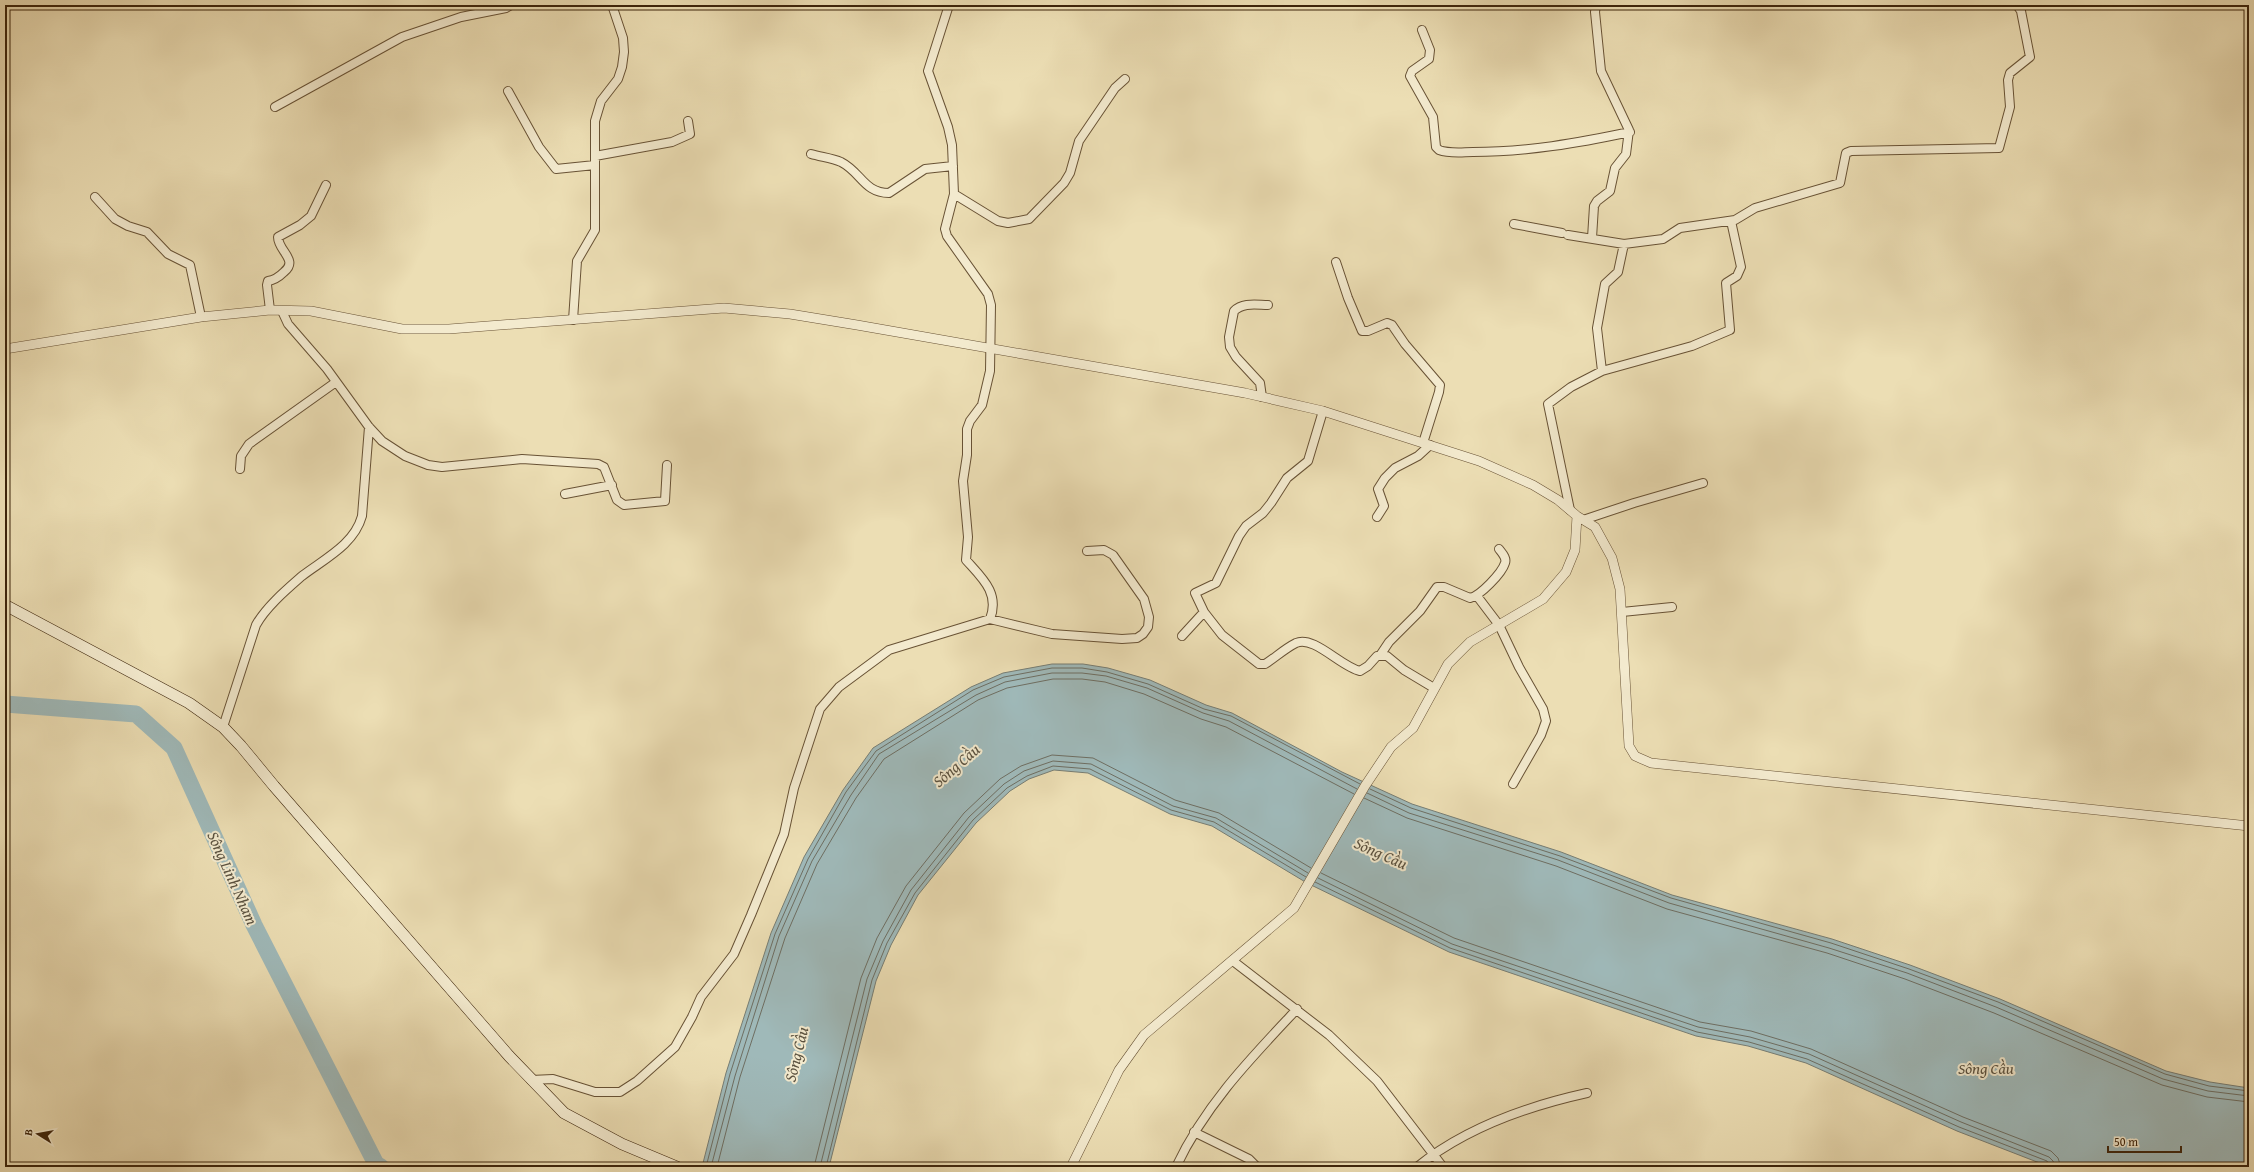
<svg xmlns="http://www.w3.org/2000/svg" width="2254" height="1172" font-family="'Gentium Book Plus',serif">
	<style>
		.water { fill: #9fb9b9; stroke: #777d73 }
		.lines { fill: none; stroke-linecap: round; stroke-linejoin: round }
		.shore { stroke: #6e6e62; stroke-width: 1 }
		.river { stroke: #9fb9b9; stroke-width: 17 }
		.minor-casing { stroke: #685235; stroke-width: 10 }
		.tertiary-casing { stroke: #685235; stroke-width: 10 }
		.secondary-casing { stroke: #3c240b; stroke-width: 12 }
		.minor { stroke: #f3eace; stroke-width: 8 }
		.tertiary { stroke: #f3eace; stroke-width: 9 }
		.secondary { stroke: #f3eace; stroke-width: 11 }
		.labels { text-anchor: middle; stroke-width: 4; stroke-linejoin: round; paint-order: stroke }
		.water-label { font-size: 16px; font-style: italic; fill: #5a513f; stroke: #f3eace }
	</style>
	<rect width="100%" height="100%" fill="#ecdeb4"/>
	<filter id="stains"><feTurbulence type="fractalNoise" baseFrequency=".005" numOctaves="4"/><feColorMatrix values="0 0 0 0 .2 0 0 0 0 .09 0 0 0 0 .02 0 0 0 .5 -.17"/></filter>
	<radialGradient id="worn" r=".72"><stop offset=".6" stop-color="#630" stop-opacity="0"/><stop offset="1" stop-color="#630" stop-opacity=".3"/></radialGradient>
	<path class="water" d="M1052,664H1083L1108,668L1150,680L1206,705L1232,713L1342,772L1412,804L1561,852L1672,895L1832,939L1910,965L2000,999L2166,1071L2210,1082L2249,1088V1167H2050L1957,1131L1806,1063L1748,1046L1696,1036L1449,952L1307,883L1212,826L1170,814L1088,773L1054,770L1029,779L1010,791L976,823L918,895L891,945L876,981L829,1167H702L726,1073L771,933L804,857L843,790L873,748L971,687L1003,673Z"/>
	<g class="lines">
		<path class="shore" d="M1370,789L1411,808L1560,856L1671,898L1831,943L1909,969L1998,1002L2165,1074L2209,1086L2249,1091
			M1367,793L1409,813L1558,860L1669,903L1829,948L1907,973L1996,1007L2163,1079L2208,1091L2249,1096
			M1364,798L1407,818L1556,866L1667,909L1827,953L1905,979L1994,1013L2162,1085L2207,1097L2249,1102
			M1321,873L1454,938L1700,1022L1751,1031L1811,1049L1963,1117L2051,1151L2058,1158L2061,1167
			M1318,878L1452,944L1698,1027L1750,1037L1809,1054L1961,1122L2049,1157L2053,1161L2055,1167
			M1315,882L1450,948L1697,1032L1749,1042L1807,1059L1959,1127L2047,1161L2050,1167
			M706,1167L730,1074L775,934L808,859L846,792L876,751L973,690L1004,677L1052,668H1082L1107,672L1148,684L1204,709L1231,716L1360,784
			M711,1167L735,1076L779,936L812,861L851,795L879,754L976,695L1005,682L1052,673H1082L1106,676L1147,688L1203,713L1229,721L1357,789
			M717,1167L740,1077L785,938L817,864L856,798L884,759L978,700L1007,688L1053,679H1082L1105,682L1144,694L1201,719L1226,727L1354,794
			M814,1167L861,978L877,938L906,886L964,813L1000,779L1021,766L1052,755L1093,758L1175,800L1219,813L1311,868
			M820,1167L867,979L883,941L911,890L969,817L1004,784L1024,771L1053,761L1091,764L1173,806L1216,818L1308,873
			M826,1167L872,980L887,943L915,893L973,820L1007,788L1027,776L1053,766L1090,769L1171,810L1214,822L1306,877"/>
		<path class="river" d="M5,704L136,714L174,748L254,925L376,1164L381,1167"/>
		<defs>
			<path id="minor" d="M949,5L928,71L948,127L952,145L954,194L945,229L947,236L988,294L991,305L990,371L982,405L970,421L967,429V455L963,481L968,537L966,560C982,578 1000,593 990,619
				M1422,30L1430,50L1429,59L1412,71L1410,76L1433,117L1436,147L1439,150C1450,154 1463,152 1473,152C1527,152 1578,143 1630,132
				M508,91L539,147L556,169L595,165
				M275,107L402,37L461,17L506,8L511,5
				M811,154C821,157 832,158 841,162C861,172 864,193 889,193L925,169L953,166
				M595,156L672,142L690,134L688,121
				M954,194L998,221L1008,223L1029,219L1064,183L1070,173L1079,141L1115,88L1125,79
				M95,197L115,219L128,226L147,232L168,254L190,265L201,317
				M1514,224L1562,233
				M1568,235L1624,244L1663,239L1680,228L1735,220L1755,208L1840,183L1846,153L1851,151L1999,148L2010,107L2008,80L2010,73L2030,57L2021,11L2017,5
				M1592,238L1594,206L1597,201L1610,191L1615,168L1626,154L1629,130L1601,71L1595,12L1596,5
				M1336,262L1348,298L1362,331H1368L1387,323L1392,325L1405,344L1440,385L1439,392L1423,443
				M270,310L267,285L268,281C275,280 279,277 284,272C299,260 278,251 278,237L300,225L311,216L326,185
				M282,311L288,324L327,369L369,427L382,441L405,456L428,465L442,467L522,459L598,464L604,467L617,500L624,505L665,501L667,465
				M573,320L577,261L595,230V121L601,101L618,79L622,67L624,52L623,38L612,5
				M1602,371L1597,328L1605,284L1618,272L1624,244
				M1262,397L1260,383L1236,357L1230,347L1229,337L1234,311C1243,302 1257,305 1268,305
				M240,469L241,456L249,444L336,382
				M565,494L612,485
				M1570,510L1548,404L1571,387L1602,371L1692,346L1730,330L1726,283L1737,276L1741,267L1731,221
				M1377,517L1384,506L1378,489L1385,478L1395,468L1418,456L1430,445
				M1583,520L1634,503L1703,483
				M1477,596L1499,625L1519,667L1543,709L1546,721L1541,735L1513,784
				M1204,612L1222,635L1259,664H1265C1275,658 1284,649 1296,643C1314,635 1341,667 1360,671L1368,666L1377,656H1387L1404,670L1434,688
				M1622,612L1672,607
				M1182,636L1204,612L1195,593L1216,583L1239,536L1246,526L1263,513L1271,503L1287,478L1308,461L1323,411
				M1381,654L1389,642L1420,611L1437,587H1444L1470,598C1480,596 1502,573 1505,563C1507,558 1502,553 1499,549
				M223,727L256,625C266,607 286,590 302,576C324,559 354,545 362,516L369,427
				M1233,961L1329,1035L1377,1081L1443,1167
				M531,1080L553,1079L595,1092H620L637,1081L675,1047L692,1017L701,997L734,954L751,915L784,834L794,788L820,709L839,687L889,650L990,619L1052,634L1122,639L1137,638L1143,634L1148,627L1149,617L1144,599L1113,555L1104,550L1087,551
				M1194,1132L1249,1159L1257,1167
				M1176,1167C1205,1105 1251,1058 1297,1009
				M1417,1167C1465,1128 1528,1106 1587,1093"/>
			<path id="tertiary" d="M5,349L201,317L270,310L311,311L402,329H449L724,308L790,314L857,325L1245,393L1323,411L1479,461L1533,485L1558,500L1577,516L1595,527L1612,558L1620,589L1629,746L1635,756L1651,763L2249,826
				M1071,1167L1119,1070L1144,1035L1294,908L1365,786L1391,747L1413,728L1448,664L1470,642L1543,599L1566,572L1575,550L1577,516"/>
			<path id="secondary" d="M5,605L189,703L223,727L241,746L274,786L509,1056L564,1113L622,1144L677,1167"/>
		</defs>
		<use href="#minor" class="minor-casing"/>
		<use href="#tertiary" class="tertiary-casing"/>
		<use href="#secondary" class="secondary-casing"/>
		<use href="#minor" class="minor"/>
		<use href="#tertiary" class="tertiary"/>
		<use href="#secondary" class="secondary"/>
	</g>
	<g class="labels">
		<g class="water-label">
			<text transform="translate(956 765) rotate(-41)" y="6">Sông Cầu</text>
			<text transform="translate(1381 853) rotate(24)" y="6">Sông Cầu</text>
			<text transform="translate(233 878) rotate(66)" y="6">Sông Linh Nham</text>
			<text transform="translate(796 1054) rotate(-76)" y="6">Sông Cầu</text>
			<text x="1986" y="1074">Sông Cầu</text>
		</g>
	</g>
	<rect width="2254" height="1172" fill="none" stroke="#ecdeb4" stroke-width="20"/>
	<rect x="6" y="6" width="2242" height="1160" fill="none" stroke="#3c240b" stroke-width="2"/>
	<rect x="10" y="10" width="2234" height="1152" fill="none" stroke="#3c240b"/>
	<g transform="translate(38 1134) rotate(281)" stroke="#f3eace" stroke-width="3" paint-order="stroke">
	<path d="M0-3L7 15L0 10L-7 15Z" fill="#3c240b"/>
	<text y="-6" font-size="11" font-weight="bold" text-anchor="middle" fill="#3c240b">B</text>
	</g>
	<path d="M2108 1146v6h73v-6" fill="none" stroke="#3c240b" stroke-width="2"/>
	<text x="2114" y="1146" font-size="12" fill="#3c240b" stroke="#f3eace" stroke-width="3" paint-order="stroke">50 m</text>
	<rect width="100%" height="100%" filter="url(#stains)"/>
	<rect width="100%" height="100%" fill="url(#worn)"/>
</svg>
